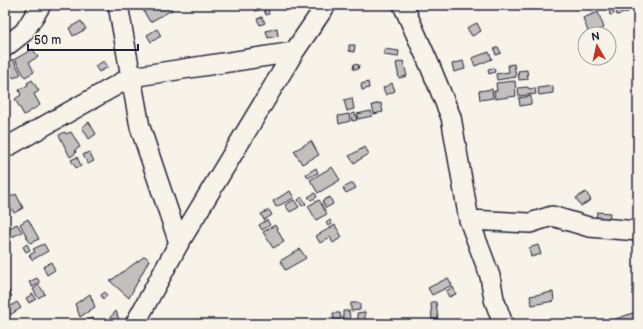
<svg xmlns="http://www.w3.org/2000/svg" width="643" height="329" font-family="'Balsamiq Sans',sans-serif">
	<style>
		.building { fill: #c2bfbd; stroke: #22223b }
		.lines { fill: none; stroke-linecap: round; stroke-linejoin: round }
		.minor-casing { stroke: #22223b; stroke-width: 22 }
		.minor { stroke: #f7f3e8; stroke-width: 19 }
	</style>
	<rect width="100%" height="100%" fill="#f7f3e8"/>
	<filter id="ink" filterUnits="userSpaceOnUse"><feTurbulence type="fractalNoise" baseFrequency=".025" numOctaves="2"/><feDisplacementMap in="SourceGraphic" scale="8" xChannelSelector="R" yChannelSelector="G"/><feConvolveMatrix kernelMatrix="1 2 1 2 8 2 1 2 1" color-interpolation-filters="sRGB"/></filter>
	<g filter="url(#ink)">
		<path class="building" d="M140,5H169L172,10L150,22Z
			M253,5H260L261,9L255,11Z
			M625,5H627L628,12L617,15L615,7Z
			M268,8L269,14L266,15L264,10Z
			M613,8L614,14L610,15L609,9Z
			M598,12L604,28L589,34L583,18Z
			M262,17L265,23L260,25L257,19Z
			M81,21L86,29L73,36L69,28Z
			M477,23L481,31L472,36L467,28Z
			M277,28L278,36L268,38L266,31Z
			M157,29L161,36L151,42L147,35Z
			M349,45H355L354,52L349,51Z
			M498,47L501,53L496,55L494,49Z
			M33,49L38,57L29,62L34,72L25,77L15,59Z
			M384,49L399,51L398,57L384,55Z
			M489,52L492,59L475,66L472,58Z
			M13,59L21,74L14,78L12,76L5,80V64Z
			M104,61L108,67L99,72L95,66Z
			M403,61L407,76L399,78L396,63Z
			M463,61L465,69L454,72L452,64Z
			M354,64L359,65L358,69H353Z
			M514,64L516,77L497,80L496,74L509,72L508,65Z
			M494,68L495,72L489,74L488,69Z
			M527,70L528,79L519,80L518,71Z
			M32,80L39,91L34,94L40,105L24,115L15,99L21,95L19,90L28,85L27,83Z
			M515,81L516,96L495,99L494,91H497L496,83Z
			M368,82L369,88L362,90L361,84Z
			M392,83L395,91L386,95L383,88Z
			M553,86V93L539,95L538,88Z
			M528,87L529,89L535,88L536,94L519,96L518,88Z
			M492,89L493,98L480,100L479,91Z
			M531,96V104L520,106L519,98Z
			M352,98L354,109L347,111L344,100Z
			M381,103L383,112L374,114L372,105Z
			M371,111L372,116L358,119L357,114Z
			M355,113L357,120L352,121L351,114Z
			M349,114L350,121L339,124L338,116Z
			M89,122L96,134L89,139L82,127Z
			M65,132L66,134L71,132L80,147L75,150L76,153L70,157L59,135Z
			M311,141L319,155L302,164L294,151Z
			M365,147L369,154L354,163L349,156Z
			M89,152L94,161L88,164L83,155Z
			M77,157L81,166L76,168L71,160Z
			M332,167L340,180L318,193L310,180Z
			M316,168L318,173L308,178L306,174Z
			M353,183L356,188L346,193L343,188Z
			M290,191L294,198L276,207L273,201Z
			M586,192L591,200L581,206L576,198Z
			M315,193L317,197L311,200L308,197Z
			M16,194L23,208L14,213L6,199Z
			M302,197L306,204L302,206L298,200Z
			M330,197L333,204L326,208L322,201Z
			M294,200L299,207L290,212L285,205Z
			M319,200L327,214L316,220L308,206Z
			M269,210L272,215L264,220L261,214Z
			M597,212L610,213L609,220H596Z
			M28,219L39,239L30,243L20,224Z
			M267,220L270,225L262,230L259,225Z
			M330,220L332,224L328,226L326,223Z
			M17,224L22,232L10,238L6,230Z
			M275,225L284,242L273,248L263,232Z
			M335,225L342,237L333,243L330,237L320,243L316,236Z
			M27,244L30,250L26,252L23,247Z
			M44,244L48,251L32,260L29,255L35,252L33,249Z
			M538,245L541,254L531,257L529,248Z
			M300,249L306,258L285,270L280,261Z
			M145,256L149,260L129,298L110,281Z
			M51,262L55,270L47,275L43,267Z
			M37,278L40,283L32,287L29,282Z
			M448,278L452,285L432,295L428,288Z
			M39,285L45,294L38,298L33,289Z
			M453,287L456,294L449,297L446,291Z
			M8,289L12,296L5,300V290Z
			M105,292L107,296L103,299L101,295Z
			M553,292L554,301L532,305L530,296Z
			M33,294L36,299L29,303L26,298Z
			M90,294L95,307L80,317L75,304Z
			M17,302L21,308L10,315L6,309Z
			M431,302H436L438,319L432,320Z
			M351,303H360V310L351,311Z
			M116,311L119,320L117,324H104Z
			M343,311H349L350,319H343Z
			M638,311V322L632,324H605V323Z
			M365,312V321L358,322L357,313Z
			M333,313H340L341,320H334Z
			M93,318L95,324H81V322Z
			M466,320V324H433V322Z"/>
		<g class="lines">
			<defs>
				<path id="minor" d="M118,5L140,127L179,243
					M403,5L430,66L451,117L469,220L490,276L494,299L503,324
					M5,47L24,32L41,5
					M5,148L131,77L294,52
					M469,220L530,223L552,216L589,227L638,231
					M135,324L179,243L294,52L326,5"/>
			</defs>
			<use href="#minor" class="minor-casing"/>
			<use href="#minor" class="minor"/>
		</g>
	</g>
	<rect width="643" height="329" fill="none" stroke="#f7f3e8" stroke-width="20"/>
	<rect x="10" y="10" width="623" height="309" fill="none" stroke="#22223b" stroke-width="1.5" filter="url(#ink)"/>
	<g transform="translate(597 46) rotate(351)"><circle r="19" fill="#f7f3e8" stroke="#a29fa3"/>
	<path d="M0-3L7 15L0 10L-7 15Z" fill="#c8321e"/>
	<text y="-6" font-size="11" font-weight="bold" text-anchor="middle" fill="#22223b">N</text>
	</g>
	<path d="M28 44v6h110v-6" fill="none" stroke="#22223b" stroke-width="2"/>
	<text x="34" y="44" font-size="12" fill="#22223b" stroke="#f7f3e8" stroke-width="3" paint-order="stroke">50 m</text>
</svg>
